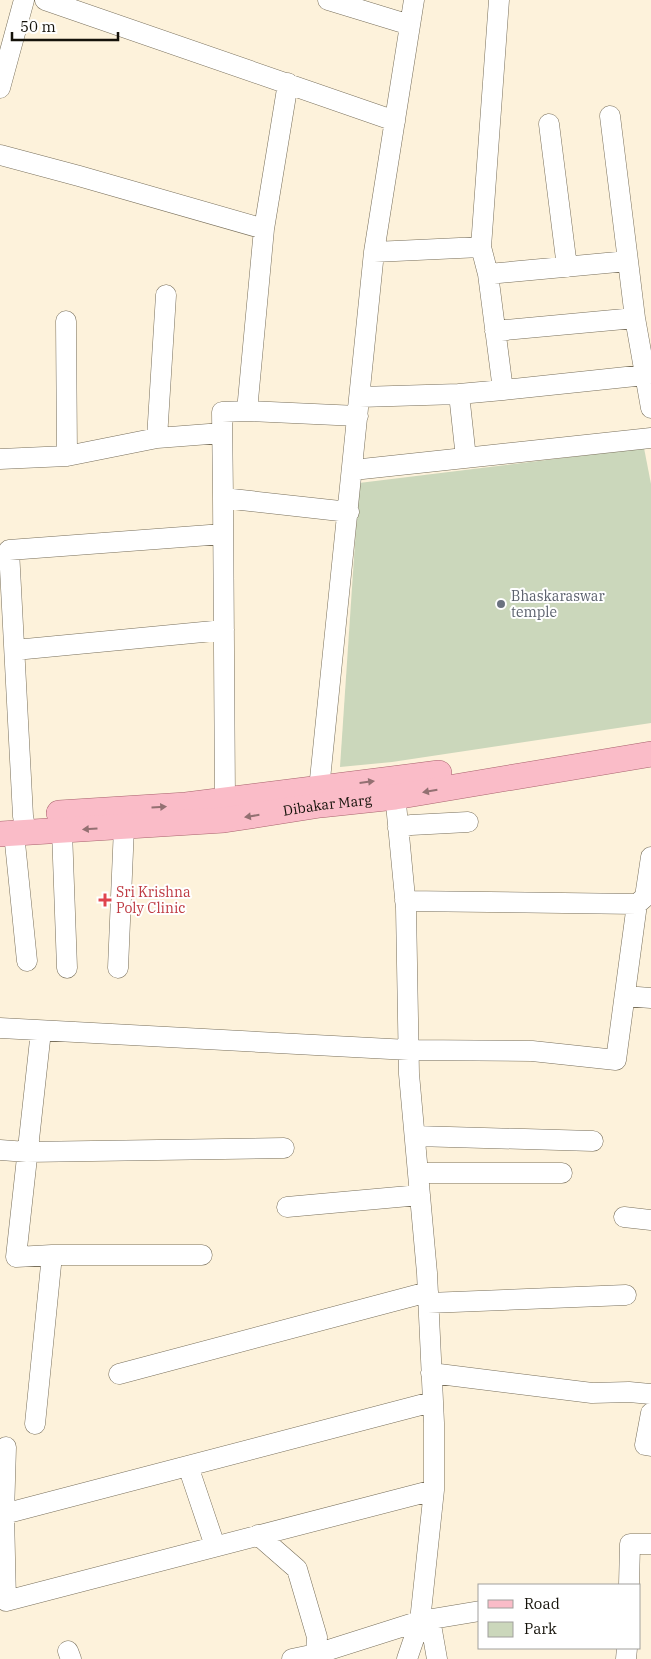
<svg xmlns="http://www.w3.org/2000/svg" width="651" height="1659" font-family="'IBM Plex Serif',serif">
	<style>
		.green { fill: #cbd7bb }
		.lines { fill: none; stroke-linecap: round; stroke-linejoin: round }
		.minor-casing { stroke: #786f5b; stroke-width: 21 }
		.major-casing { stroke: #a8636d; stroke-width: 26 }
		.minor { stroke: #fff; stroke-width: 20 }
		.major { stroke: #fabcc8; stroke-width: 25 }
		.oneway { fill: #937072 }
		.worship-dot { fill: #6b7280; stroke: #fff; stroke-width: 2 }
		.health-dot { fill: #e0444e; stroke: #fff; stroke-width: 2 }
		.labels { text-anchor: middle; stroke-width: 4; stroke-linejoin: round; paint-order: stroke }
		.worship-label { font-size: 14px; fill: #5b616d; stroke: #fff; text-anchor: start }
		.street-label { font-size: 14px; fill: #15120a; stroke: #fff }
		.health-label { font-size: 14px; fill: #be3a42; stroke: #fff; text-anchor: start }
	</style>
	<rect width="100%" height="100%" fill="#fdf2db"/>
	<path class="green" d="M644,448L651,484V723L392,762L340,767L359,483Z"/>
	<g class="lines">
		<defs>
			<path id="minor" d="M45,0L395,121
				M328,0L410,25
				M499,0L481,247L488,274L503,390L645,375
				M0,88L24,0
				M610,116L628,261
				M549,124L567,267
				M0,155L79,176L264,229L247,411L358,416
				M264,229L288,83
				M374,252L481,247
				M488,274L628,261L635,318L495,331
				M635,318L651,408
				M66,321L67,456
				M459,394L466,458
				M360,397L459,394L503,390
				M157,438L166,295
				M0,459L67,456L157,438L222,433
				M353,470L651,438
				M223,498L222,412L247,411
				M15,650L224,630
				M394,783L406,908L409,1074L427,1273L434,1423V1490L420,1621L407,1659
				M319,789L374,252L414,0
				M225,800L223,498L349,512
				M398,828L411,825L468,822
				M62,831L67,968
				M14,833L27,961
				M26,833L23,816L9,550L223,534
				M405,901L637,904L645,897L651,857
				M118,968L124,827
				M625,996L651,998
				M0,1028L409,1050L532,1051L616,1060L637,904
				M41,1031L16,1257L52,1255H202
				M415,1136L593,1141
				M0,1150L27,1152L284,1148
				M418,1173H562
				M287,1207L420,1195
				M624,1217L651,1220
				M428,1303L626,1295
				M431,1373L592,1393L629,1392L651,1394
				M119,1374L428,1292
				M651,1413L645,1445L651,1446
				M35,1424L52,1255
				M6,1447L4,1514L6,1601L434,1490
				M188,1466L215,1546
				M4,1514L432,1402
				M258,1535L297,1569L317,1637L316,1654L420,1621L480,1611
				M629,1585L630,1544H651
				M430,1619L437,1659
				M68,1651L71,1659
				M292,1659L316,1654
				M626,1659L627,1648"/>
			<g id="major">
				<path d="M59,813L186,805L439,773"/>
				<path id="s1" d="M0,834L224,820L320,805L395,797L651,754"/>
			</g>
		</defs>
		<use href="#minor" class="minor-casing"/>
		<use href="#major" class="major-casing"/>
		<use href="#minor" class="minor"/>
		<use href="#major" class="major"/>
	</g>
	<defs><path id="oneway-solid" d="M-6-.8H1V-3.2L6.5 0L1 3.2V.8H-6Z" transform="scale(1.25)"/></defs>
	<g class="oneway">
		<use href="#oneway-solid" transform="translate(367 782) rotate(-7)"/>
		<use href="#oneway-solid" transform="translate(430 791) rotate(170)"/>
		<use href="#oneway-solid" transform="translate(159 807) rotate(-4)"/>
		<use href="#oneway-solid" transform="translate(252 816) rotate(171)"/>
		<use href="#oneway-solid" transform="translate(90 829) rotate(176)"/>
	</g>
	<circle class="worship-dot" cx="501" cy="604" r="5"/>
	<path class="health-dot" d="M102.5 892.5h5v5h5v5h-5v5h-5v-5h-5v-5h5z"/>
	<g class="labels">
		<g class="worship-label">
			<text x="511" y="601">Bhaskaraswar<tspan x="511" dy="16">temple</tspan></text>
		</g>
		<g class="street-label">
			<text dy="5" stroke="none"><textPath href="#s1" startOffset="329">Dibakar Marg</textPath></text>
		</g>
		<g class="health-label">
			<text x="116" y="897">Sri Krishna<tspan x="116" dy="16">Poly Clinic</tspan></text>
		</g>
	</g>
	<rect x="478" y="1584" width="162" height="65" fill="#ffffff" stroke="#a1a09d"/>
	<rect x="488" y="1600" width="25" height="8" fill="#fabcc8" stroke="#a1a09d"/>
	<text x="524" y="1609" font-size="15" fill="#15120a">Road</text>
	<rect x="488" y="1622" width="25" height="15" fill="#cbd7bb" stroke="#a1a09d"/>
	<text x="524" y="1634" font-size="15" fill="#15120a">Park</text>
	<path d="M12 32v8h106v-8" fill="none" stroke="#15120a" stroke-width="2.5"/>
	<text x="20" y="32" font-size="15" fill="#15120a" stroke="#ffffff" stroke-width="4" paint-order="stroke">50 m</text>
</svg>
